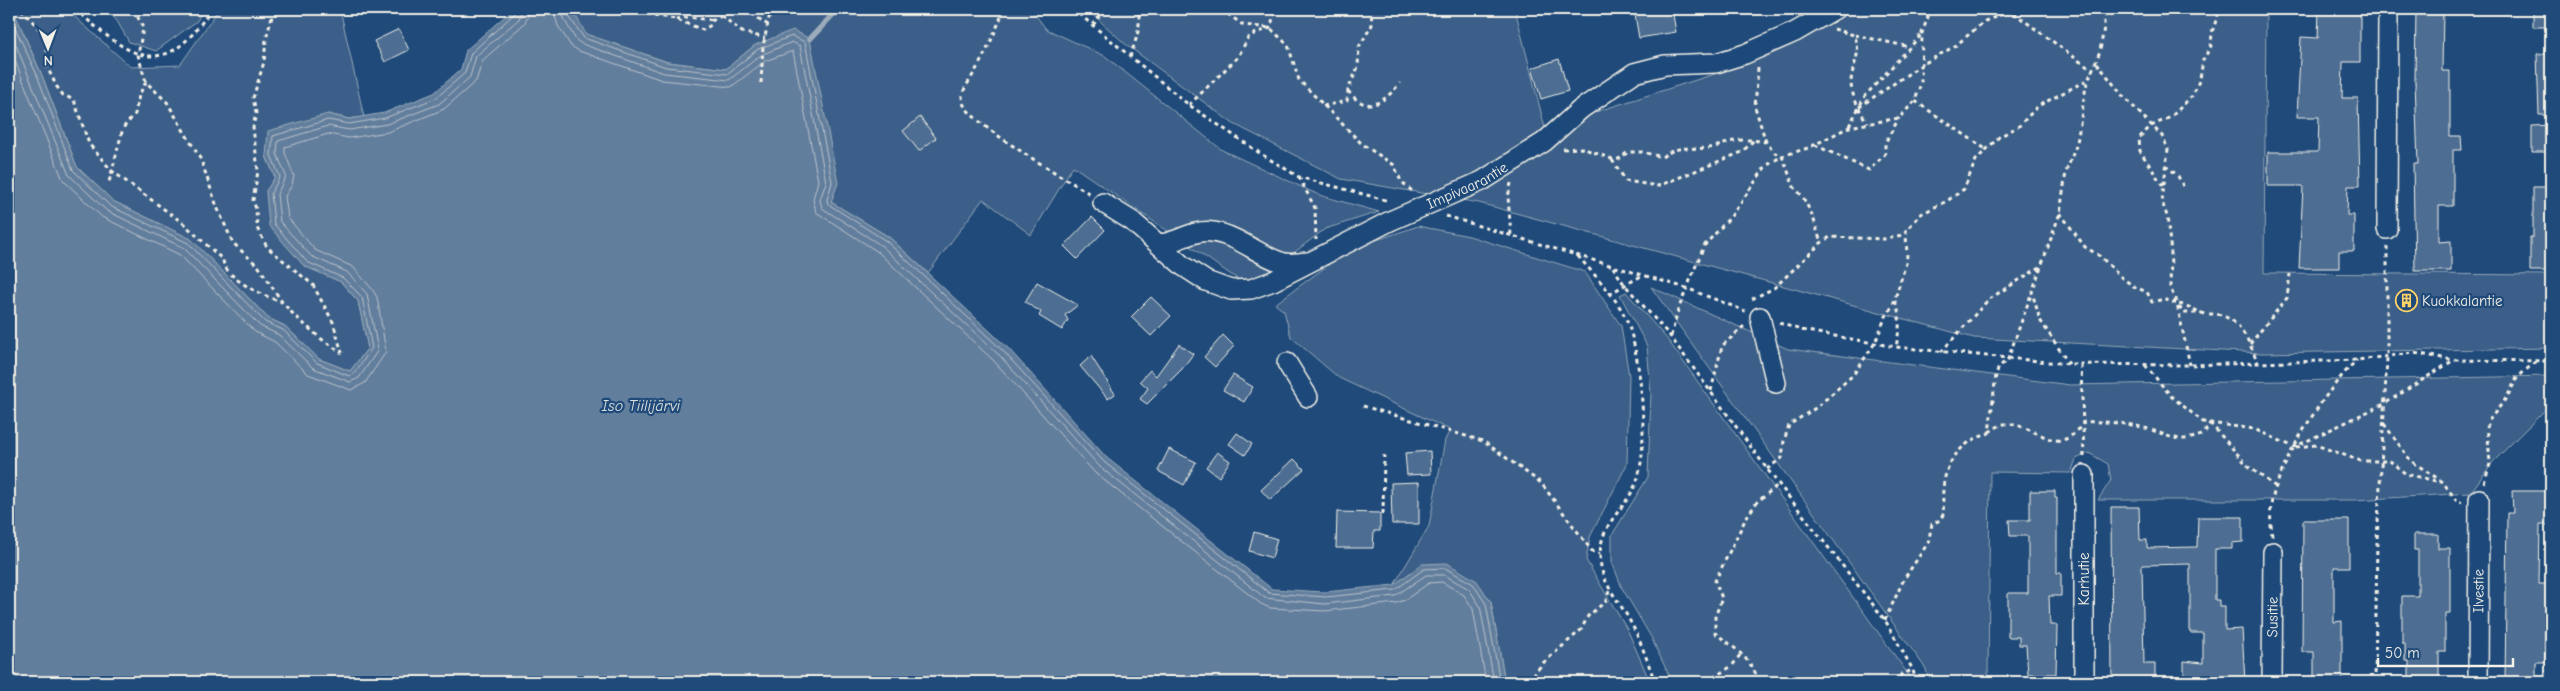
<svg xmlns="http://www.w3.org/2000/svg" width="2560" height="691" font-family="'Comic Neue',sans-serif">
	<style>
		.green { fill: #3a5f88; stroke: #97a8b8 }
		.water { fill: #627e9d; stroke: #9cacbb }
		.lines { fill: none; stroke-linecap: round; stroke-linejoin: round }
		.shore { stroke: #bac3ca; stroke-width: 1 }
		.stream { stroke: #9cacbb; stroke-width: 5.5 }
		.building { fill: #4d6e92; stroke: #f4f1e8 }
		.minor-casing { stroke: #f4f1e8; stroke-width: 22 }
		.path { stroke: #f4f1e8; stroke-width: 3; stroke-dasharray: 4 4; stroke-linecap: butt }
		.minor { stroke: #1f4a7a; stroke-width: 19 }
		.labels { text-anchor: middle; stroke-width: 4.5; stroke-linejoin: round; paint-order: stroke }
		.street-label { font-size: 15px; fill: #f4f1e8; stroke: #1f4a7a }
		.poi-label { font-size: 15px; fill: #f4f1e8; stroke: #1f4a7a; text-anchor: start }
		.water-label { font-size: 16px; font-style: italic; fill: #dee0dd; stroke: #1f4a7a }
	</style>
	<rect width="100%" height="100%" fill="#1f4a7a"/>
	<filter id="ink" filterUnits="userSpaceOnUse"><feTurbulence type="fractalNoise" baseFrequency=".02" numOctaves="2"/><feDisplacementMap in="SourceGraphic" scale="10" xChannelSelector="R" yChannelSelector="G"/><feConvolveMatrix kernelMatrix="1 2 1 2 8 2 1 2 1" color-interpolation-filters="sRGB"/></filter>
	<g filter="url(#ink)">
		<path class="green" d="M9,9H66L131,67L180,65L219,9H340L364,117L349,119L328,114L266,156L275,177L266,191L270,226L304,266L341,282L358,301L368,348L350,371L319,359L285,326L268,318L191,239L113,201L77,167L41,73L15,14H9Z
			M106,9H203L197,21L156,51L129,42L117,21Z
			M572,9H1031L1046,29L1105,56L1222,150L1319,195L1379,212L1325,229L1249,287L1073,166L1031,235L983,199L928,273L889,237L831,202L755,45L726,69L668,62L585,34Z
			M1087,9H1515L1545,128L1743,65L1850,9H2266L2264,273L2551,275V348L2262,353L1974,338L1479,203L1341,179L1232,123L1124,43Z
			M1418,226L1469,236L1585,272L1621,326L1629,376L1627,464L1590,537L1586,560L1628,631L1650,682H1505L1491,602L1422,564L1394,585L1429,526L1445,440L1450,430L1339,378L1291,337L1284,311L1275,304L1350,249Z
			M1651,287L1788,349L2070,385L2551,376V404L2493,462L2470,493L2355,500H2098L2111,480L2108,464L2089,453L2076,459L2071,473L1990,472L1988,682H1929L1926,669Z
			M1626,292L1667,339L1911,678V682H1672L1651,637L1622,588L1612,562V535L1648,477L1651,393L1647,346L1620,295Z"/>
		<path class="water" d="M513,9H550L553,11L572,9L586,34L667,62L726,69L755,45L793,30L810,39L838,183L831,202L889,237L1008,348L1107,458L1272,589L1325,592L1394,585L1422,564L1447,563L1477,581L1491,602L1505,682H9V14H15L41,73L77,167L113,201L191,239L268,318L285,326L319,359L350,371L368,348L358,301L341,282L304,266L269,226L266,191L275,177L266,156L268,131L328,114L349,119L384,113L434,93L461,69L466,50Z"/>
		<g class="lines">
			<path class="shore" d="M553,9L558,26L571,46L579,51L662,80L731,87L765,61L793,51L818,181L813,199L816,212L878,252L915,287L994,361L1095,473L1261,604L1270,608L1325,611L1396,603L1405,600L1429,583L1442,582L1464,595L1473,609L1486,682
				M561,9L565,21L576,40L582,44L664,73L729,80L761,55L792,42L800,46L826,182L820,200L822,208L882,246L920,282L1000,356L1100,467L1265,598L1325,604L1395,596L1426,575H1444L1469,589L1480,606L1494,682
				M567,9L570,18L584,38L666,67L727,74L758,49L792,36L805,42L832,182L827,200L828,204L886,241L925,277L1004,352L1104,462L1269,593L1326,597L1395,590L1424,569L1445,568L1473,584L1486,604L1500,682
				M9,19L12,21L37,75L73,170L110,206L188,243L265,322L283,330L317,363L349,376L354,374L372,348L362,297L343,278L307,262L274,224L271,193L280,177L271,155L273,136L328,120L349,124L385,118L436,98L465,73L471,53L514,14L516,9
				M9,28L69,175L107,211L184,248L260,326L279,335L313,368L350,382L359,378L378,350L367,294L347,272L311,256L280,222L277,194L286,176L277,154L278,141L328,126L349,130L387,124L439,104L470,77L476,56L519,19L522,9
				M9,46L63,180L102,217L180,255L255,332L275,342L308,374L351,390L365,383L386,352L377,297L372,289L353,267L315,250L288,218L285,196L292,185L294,176L285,153V147L328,134L349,138L388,132L444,109L476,81L483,60L525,23L530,9"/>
			<path class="stream" d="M810,39L838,9"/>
		</g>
		<path class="building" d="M1634,9H1672L1676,32L1639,38Z
			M2319,9H2360V62H2343L2342,98H2358L2360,186H2348L2347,215H2354V251H2339V268H2299L2303,186H2268V152H2318L2319,117H2297L2301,37L2318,38Z
			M2416,9H2443L2442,71H2450V136H2461L2462,150H2453V206H2439V242L2451,241V271H2415L2413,164H2418L2415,81Z
			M2533,9H2551V27H2533Z
			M399,29L409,50L385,62L374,41Z
			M2537,54H2551V115H2539Z
			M1559,59L1568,91L1541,99L1532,68Z
			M920,117L936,138L919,151L903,131Z
			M2551,125V152H2532V126Z
			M2533,187H2551V271H2530V237H2533Z
			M1092,217L1105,230L1077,259L1064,246Z
			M1037,282L1078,305L1065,315L1068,320L1062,330L1039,316L1041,312L1025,302Z
			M1151,297L1171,316L1151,336L1131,317Z
			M1223,335L1234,346L1215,367L1204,357Z
			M1179,344L1193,354L1182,369L1147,404L1140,399L1148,388L1140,381L1150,370L1156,376Z
			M1091,356L1115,394L1108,399L1080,366Z
			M1233,375L1253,387L1244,402L1223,390Z
			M1237,433L1252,444L1245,455L1229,444Z
			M1169,449L1196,462L1184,485L1158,471Z
			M1430,451L1431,474L1407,475L1405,453Z
			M1217,452L1230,461L1219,477L1206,467Z
			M1294,459L1304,469L1270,500L1261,490Z
			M1419,482V524H1392L1391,483Z
			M2030,491H2055V498H2057V573H2061V596H2049L2050,625H2057L2056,674H2028L2026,645H2019V637H2008V593H2028V536H2010L2009,520H2030Z
			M2512,491H2548L2549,525H2540L2539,584H2549L2548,631H2545V662H2536V682H2505L2507,513H2513Z
			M2111,507H2139L2140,540H2147V548L2197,547L2198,517H2243V542L2232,543V549H2215V600H2219V606H2225V630L2242,629L2245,682H2184V661L2203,663V633H2190V564L2142,565L2144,664H2155V682H2112Z
			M1337,512L1380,513V531H1374L1373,548H1336Z
			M2303,520H2349V567H2334V622L2342,621V682H2314V652H2302Z
			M1254,532L1277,539L1272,558L1249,551Z
			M2414,534H2438V548H2450V613H2445V652H2439V682H2409V661H2405V643H2402V596H2418V550H2414Z"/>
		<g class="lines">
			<defs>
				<g id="minor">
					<path id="s1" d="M1103,203L1132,221L1183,266L1206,281L1231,290L1251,289L1273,281L1390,221L1482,181L1544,142L1581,109L1634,73L1665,65L1716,63L1745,54L1795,32L1835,9"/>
					<path d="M2387,229L2388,9"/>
					<path d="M1160,244C1179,242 1193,229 1213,232C1239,236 1259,256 1284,263C1291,264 1300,263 1308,262"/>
					<path d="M1760,317L1776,383"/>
					<path d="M1287,363L1308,397"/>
					<path d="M2084,682V475"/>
					<path id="s2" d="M2272,682L2273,552"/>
					<path id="s3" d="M2478,682L2479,499"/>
				</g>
			</defs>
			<use href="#minor" class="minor-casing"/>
			<path class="path" d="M21,9L42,32L47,48V67L57,87L63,95L74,100L89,144L112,171L109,182
				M75,9C130,57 163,85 211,9
				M134,9L143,28L138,55L146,82L167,102L201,160L217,207L233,243L259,267L282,302L294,315L320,338L342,353
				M274,9L266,39L264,62L253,98L256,113L253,127L258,171L253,200L256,209L257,228L267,247L313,285L333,322L342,353
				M640,9L648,14L675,19L703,30L711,25L713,20L722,16
				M737,9L722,16L742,32L765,38
				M745,9L768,25
				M1004,9C995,33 985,56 971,78C967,85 962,91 962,99C962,121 1068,179 1090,194
				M1073,9L1189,105L1261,154L1299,177L1389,201
				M1221,9L1243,25L1270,28L1288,45L1299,80L1362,144L1394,165L1401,181L1412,191
				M676,19L688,17L713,20
				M1093,25L1105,9
				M1834,29L1854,35C1863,54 1852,63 1851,82C1851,96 1860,110 1867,123
				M1855,35L1910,47
				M1130,57C1135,42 1143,24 1137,9
				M2097,63L2122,95L2162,136L2168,149L2162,202L2167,216L2171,253L2170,287L2177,304C2188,305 2192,309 2202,313C2208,315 2215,313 2221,315C2242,322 2250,344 2258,363
				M1758,68L1755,107L1766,142
				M146,82L139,95L135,114L123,128L112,171L183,223L223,260C224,278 265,297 282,302
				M761,83L763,46L771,9
				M1348,91C1368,116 1384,102 1400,83
				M1915,101L1987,150
				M1189,105L1238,57L1249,36L1270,28L1276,9
				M1323,106L1347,101L1348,90L1358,67L1359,47L1372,25L1371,9
				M1859,107L1923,64L1955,46L1985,21L2011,11L2093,71
				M1849,126L1865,96L1922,34
				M1815,145L1869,170L1885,154V143L1899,118
				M1563,149L1582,148L1612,159H1619L1628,152H1642L1662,157C1680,144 1687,150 1707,148C1716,148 1725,143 1734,141C1744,139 1755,140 1766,142L1775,153L1782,156L1808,148L1849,127L1899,118L1915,101L1921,83L1922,33L1931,9
				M1612,160L1626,181L1658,186L1742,152L1754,140
				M2166,165L2178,176L2185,190
				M1299,177L1315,208L1316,240
				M1511,183L1508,197L1511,235
				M2163,186L2140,151L2139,138L2151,126L2171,117L2192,96L2200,79L2203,60L2211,46L2212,32L2220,9
				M2060,213L2085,247L2100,256L2122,278L2135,287L2147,292L2152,302L2164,299L2177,304L2190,365
				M1446,216L1686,288L1745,311
				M1578,256C1594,275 1616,296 1626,319C1641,352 1650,449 1636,483C1625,511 1601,521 1600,555C1600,584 1619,599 1631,623C1641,641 1648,663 1655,682
				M1613,267L1624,284L1670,336L1767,469L1885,620L1913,670L1916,682
				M1609,294L1643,275
				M1752,299L1774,288L1821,243L1830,237L1884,239L1902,235L1921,214L1947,201L1964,189L1976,160L1999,137L2019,126L2038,106L2089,79
				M1895,301C1902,317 1899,331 1896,347
				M2179,307L2184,313H2202
				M1779,323L1801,330L1896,347L2069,364L2190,365L2357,360L2414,353L2454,360L2551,361
				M1671,336L1678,310L1704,246L1732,215L1766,166L1782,156L1794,187L1803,197L1813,217L1821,243
				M2250,344L2287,298L2290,274
				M1941,352L1989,299L2040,267
				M2069,364L2040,320L2032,292L2060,213L2066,172L2077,143L2086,86L2100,51L2104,27V9
				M2081,365L2084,459
				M2145,365L2171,396L2203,422L2254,429L2294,447L2384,404L2454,360
				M1711,391L1722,346L1744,326
				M1363,406L1483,441L1541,483L1592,551L1600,554
				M2210,423L2249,467L2276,487
				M2384,424L2411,461L2443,482L2458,503L2462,502
				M1989,432L2002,424C2008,424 2016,424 2022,427C2049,436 2061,454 2084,422C2100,421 2126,423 2141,427C2168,433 2174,446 2204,434L2210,423
				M2296,447L2316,445L2361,461H2390L2406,474L2440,482
				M1767,469L1782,458L1784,441L1789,425L1817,407L1853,375L1875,343L1885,318L1893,305L1907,260L1906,231
				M2484,483L2490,464L2487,423L2507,397L2517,378L2535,362
				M1383,514L1384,455
				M2272,536C2271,526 2270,516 2271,505C2278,464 2326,388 2357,360
				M1885,620L1904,579L1928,543L1932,524L1940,520L1944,513C1940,484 1945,458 1971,441C1977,437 1984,436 1989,433L1996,374L1999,367L2008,359L2032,292
				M1528,682L1543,663L1581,630L1588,616L1606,601L1609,591
				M1706,682L1732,666L1740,655
				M1758,682C1754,660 1732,646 1715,633V617L1722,598L1715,581L1746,518L1757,502L1779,484
				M1894,682L1902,674L1913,670
				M2375,682L2377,540L2387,358V246"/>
			<use href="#minor" class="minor"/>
		</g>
	</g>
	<defs>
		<symbol id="building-ring" viewBox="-11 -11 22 22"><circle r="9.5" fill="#1f4a7a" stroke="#ffd166" stroke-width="1.5"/><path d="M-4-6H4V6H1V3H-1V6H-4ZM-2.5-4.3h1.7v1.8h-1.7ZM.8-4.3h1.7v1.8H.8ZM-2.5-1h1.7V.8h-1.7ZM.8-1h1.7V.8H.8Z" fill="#ffd166"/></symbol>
	</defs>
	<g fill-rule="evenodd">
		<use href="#building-ring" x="2394" y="288" width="25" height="25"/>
	</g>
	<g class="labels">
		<g class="street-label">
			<text dy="5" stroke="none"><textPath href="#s1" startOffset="416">Impivaarantie</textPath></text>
			<text transform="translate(2084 579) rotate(-90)" y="5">Karhutie</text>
			<text dy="5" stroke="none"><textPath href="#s3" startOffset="91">Ilvestie</textPath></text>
			<text dy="5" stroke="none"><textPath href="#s2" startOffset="65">Susitie</textPath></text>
		</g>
		<g class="poi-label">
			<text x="2422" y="306">Kuokkalantie</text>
		</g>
		<g class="water-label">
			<text x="641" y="411">Iso Tiilijärvi</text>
		</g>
	</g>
	<rect width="2560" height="691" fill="none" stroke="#1f4a7a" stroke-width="30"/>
	<rect x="15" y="15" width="2530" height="661" fill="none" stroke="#f4f1e8" stroke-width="2" filter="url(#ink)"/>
	<g transform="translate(48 48) rotate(179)" stroke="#1f4a7a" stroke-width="4" paint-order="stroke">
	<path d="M0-4L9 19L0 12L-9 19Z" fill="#f4f1e8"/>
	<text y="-8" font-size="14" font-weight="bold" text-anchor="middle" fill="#f4f1e8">N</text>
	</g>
	<path d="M2378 658v8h135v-8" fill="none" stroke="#f4f1e8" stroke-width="2.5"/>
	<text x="2385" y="658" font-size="15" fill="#f4f1e8" stroke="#1f4a7a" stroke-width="4" paint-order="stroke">50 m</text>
</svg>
